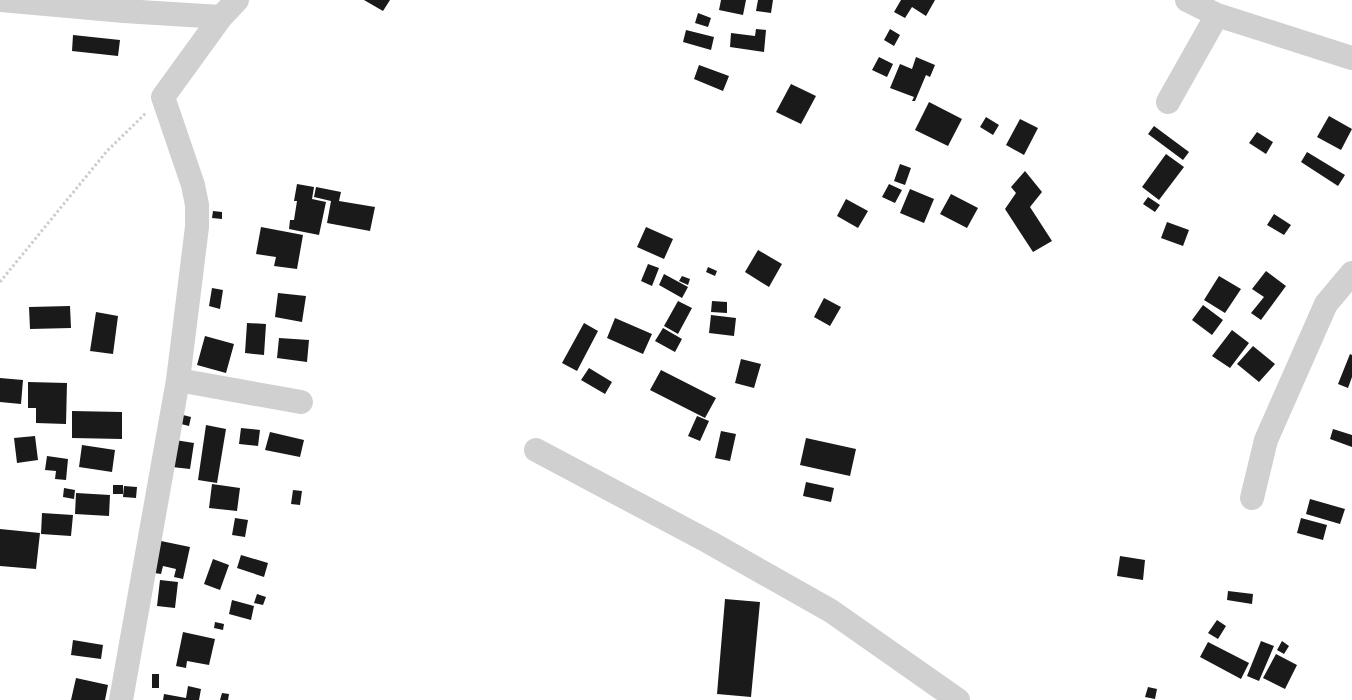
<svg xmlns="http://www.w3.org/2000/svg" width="1352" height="700" font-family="'Noto Sans',sans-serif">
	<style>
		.building { fill: #1a1a1a }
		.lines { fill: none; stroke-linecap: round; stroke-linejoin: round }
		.path { stroke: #cdcdcd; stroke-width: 3; stroke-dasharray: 2.5 2.5; stroke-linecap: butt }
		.minor { stroke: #d0d0d0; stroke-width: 24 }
	</style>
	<rect width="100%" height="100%" fill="#fff"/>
	<path class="building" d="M364,0H390L383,11Z
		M721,0H746L743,15L719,10Z
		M758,0H773L771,13L756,11Z
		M901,0H935L926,16L912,7L905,18L894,12Z
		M698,13L711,18L708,27L695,23Z
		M756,29L766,30L764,52L730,47L731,33L755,36Z
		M890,29L900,35L894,46L884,40Z
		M686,30L714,37L711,50L683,42Z
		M73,35L120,40L118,56L72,51Z
		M879,57L893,64L887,77L872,70Z
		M916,57L935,65L930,77L926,75L915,101H912L914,97L890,88L900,64L912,69Z
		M699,65L729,76L723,91L694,79Z
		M791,84L816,96L801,124L776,112Z
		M929,102L962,119L948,146L915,130Z
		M1329,116L1352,129L1341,150L1317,137Z
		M986,117L999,125L993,135L980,127Z
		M1020,119L1038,128L1024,155L1006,145Z
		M1154,126L1189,152L1183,160L1148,134Z
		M1257,132L1273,142L1266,154L1249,143Z
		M1307,152L1345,175L1338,186L1301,162Z
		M1166,154L1184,167L1159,200L1142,187Z
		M900,164L911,168L905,185L894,181Z
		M1025,171L1042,192L1030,207L1052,241L1033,252L1005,209L1016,193L1011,187Z
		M297,184L314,187L312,199L326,202L319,235L289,229L290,220H294L297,201H294Z
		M889,184L902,190L895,203L882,197Z
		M316,187L341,192L339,201L375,207L370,231L327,223L331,201L314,197Z
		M910,189L934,199L924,223L900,213Z
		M951,194L978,208L967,228L940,214Z
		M1148,197L1160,205L1155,212L1143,204Z
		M846,199L868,211L858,228L837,216Z
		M213,211L222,212V219L212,218Z
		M1274,214L1291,225L1284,235L1267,225Z
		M1167,222L1189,230L1183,246L1161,238Z
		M261,227L303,235L297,269L274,266L276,257L256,254Z
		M646,227L673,239L664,259L637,247Z
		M758,250L782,264L769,287L745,272Z
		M648,264L659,268L652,286L641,281Z
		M708,267L717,271L715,276L706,272Z
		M1266,271L1286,286L1261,320L1251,313L1264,297L1252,289Z
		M664,274L688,287L682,298L659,285Z
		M682,276L690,279L688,285L679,281Z
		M1219,276L1241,289L1225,313L1204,300Z
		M212,288L223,290L220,309L209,306Z
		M278,293L306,296L302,322L275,317Z
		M824,298L841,307L830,326L814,317Z
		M678,301L692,308L678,334L664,326Z
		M712,301L727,302V313L711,312Z
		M1203,305L1223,320L1212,335L1192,320Z
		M70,306L71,328L30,329L29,307Z
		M96,312L118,316L113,354L90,351Z
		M711,315L736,318L734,336L709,333Z
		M615,318L652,334L643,354L607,338Z
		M247,323L266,324L264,355L245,353Z
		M584,323L598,331L577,371L562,363Z
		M663,328L682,339L675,352L655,341Z
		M1232,330L1249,343L1230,368L1212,356Z
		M205,336L234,344L226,373L197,365Z
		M279,338L309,340L307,362L277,358Z
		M1253,346L1275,364L1259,382L1237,364Z
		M1350,354L1352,355V377L1348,388L1338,384Z
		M741,359L761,364L754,388L735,383Z
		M589,368L612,382L605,394L581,380Z
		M661,370L716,398L705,418L650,390Z
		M0,378L23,380L21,404L0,402Z
		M28,382L67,383L66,424L36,423V408H28Z
		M72,411L122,412V439L72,438Z
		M183,415L191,417L189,426L181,424Z
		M697,416L709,421L700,441L688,436Z
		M206,425L226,429L217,483L198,480Z
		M241,428L260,430L258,446L239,444Z
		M1333,429L1352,435V447L1330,439Z
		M721,431L736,434L730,461L715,458Z
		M270,432L304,440L300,457L265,450Z
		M35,436L38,460L17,463L14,438Z
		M806,438L856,449L850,476L800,465Z
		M175,440L194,443L190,469L172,467Z
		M82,445L115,450L112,472L79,467Z
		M47,456L68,459L66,480L55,479L56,471L45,470Z
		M806,482L834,488L831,502L803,496Z
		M212,484L240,488L237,511L209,508Z
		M113,485H123V494H113Z
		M124,486L137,487L136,498L123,497Z
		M64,488L75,490L74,499L63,497Z
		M293,490L302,491L300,505L291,504Z
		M76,493L110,495L109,516L75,514Z
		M1310,499L1345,509L1340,524L1306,514Z
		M42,513L73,515L71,536L41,534Z
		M235,518L248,520L245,537L232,535Z
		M1301,518L1327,525L1323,540L1297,533Z
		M0,529L40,533L36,569L0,566Z
		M161,541L190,547L183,579L174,577L176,569L163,566L161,574L154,573Z
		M241,555L268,563L264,577L237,568Z
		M1120,556L1145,560L1143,580L1117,576Z
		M213,559L229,565L220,590L204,584Z
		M160,580L178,582L175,608L157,606Z
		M1228,591L1253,594L1252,604L1227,600Z
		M257,594L266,597L263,605L254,603Z
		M725,599L760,602L751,697L717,694Z
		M232,600L254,606L251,620L229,614Z
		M1217,620L1226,626L1218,639L1208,633Z
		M215,622L224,624L223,630L214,628Z
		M183,632L215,639L209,665L187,661L186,668L176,666Z
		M73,640L103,645L101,659L71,655Z
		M1261,641L1274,646L1259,681L1247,676Z
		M1282,641L1289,646L1284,654L1277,650Z
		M1208,642L1249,663L1241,679L1200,657Z
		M1276,654L1297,665L1285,689L1263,678Z
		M152,674H159V688H152Z
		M76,678L108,685L105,700H71Z
		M188,686L201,689L199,700H163L164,694L186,698Z
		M1148,687L1157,689L1155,699L1145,697Z
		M222,693L229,694L228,700H220Z"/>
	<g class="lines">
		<path class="path" d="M0,282L107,151L147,112"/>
		<path class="minor" d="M0,0L124,11L221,17
			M1187,0L1217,15L1352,58
			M1168,102L1217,15
			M178,380L301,402
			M536,450L709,542L831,611L958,700
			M1252,498L1266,440L1326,304L1352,273
			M121,700L178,380L197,227V205L193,185L163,97L221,17L237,0"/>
	</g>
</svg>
